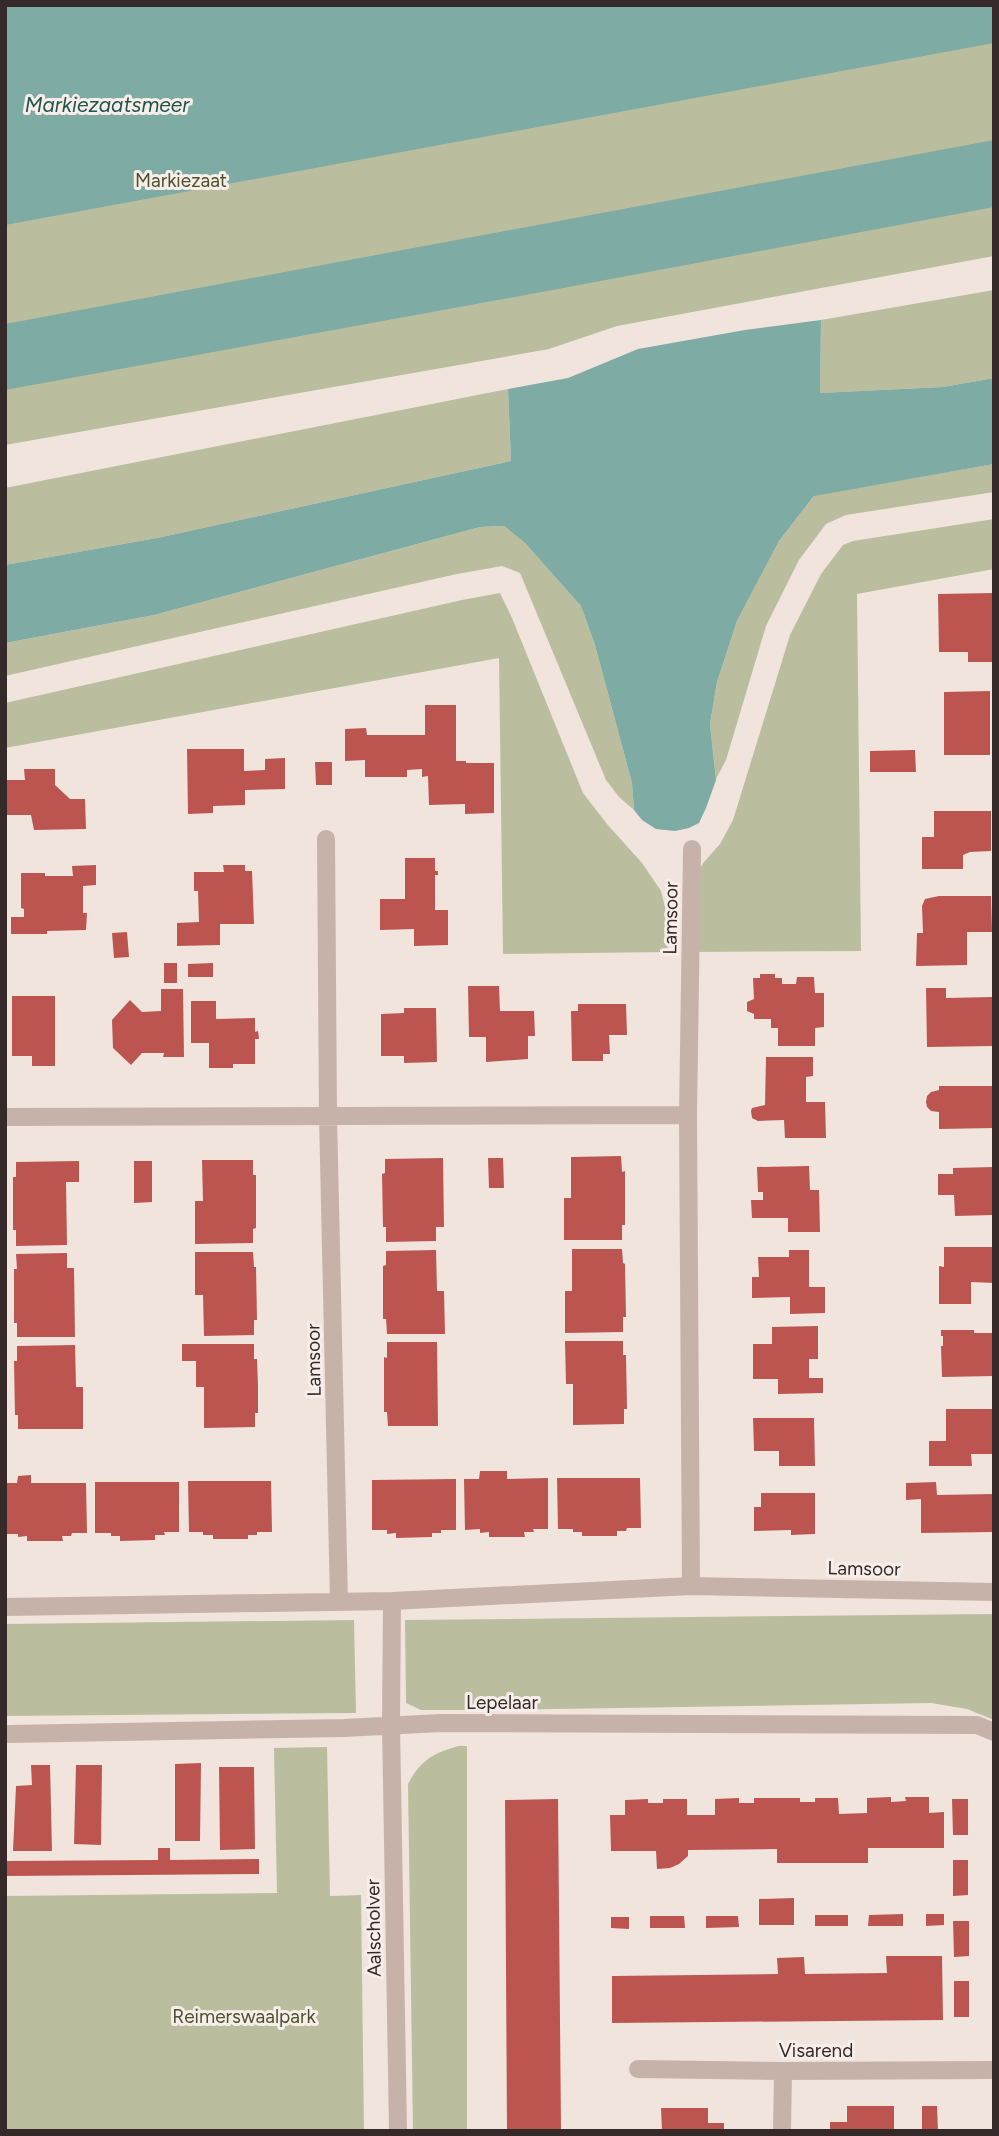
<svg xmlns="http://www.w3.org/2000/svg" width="999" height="2136" font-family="Figtree,sans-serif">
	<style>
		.green { fill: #babe9e }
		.water { fill: #7eaba4 }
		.building { fill: #bc554f }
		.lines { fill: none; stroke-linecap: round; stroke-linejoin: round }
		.minor { stroke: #c7b2aa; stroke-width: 18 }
		.labels { text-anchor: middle; stroke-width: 6; stroke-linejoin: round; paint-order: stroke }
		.park-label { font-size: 19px; fill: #4c522f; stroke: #f8eee9 }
		.street-label { font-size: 19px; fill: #352a29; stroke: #f8eee9 }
		.water-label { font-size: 21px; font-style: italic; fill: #22544e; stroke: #f8eee9 }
	</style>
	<rect width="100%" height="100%" fill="#f0e4dd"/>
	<path class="green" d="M5,5H994V256L617,326L549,349L5,445Z
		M994,290V378L943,387L820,393L821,320Z
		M508,389L511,461L157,538L5,565V488Z
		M994,464V492L846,515L826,524L799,560L766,626L726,760L716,779L710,724L717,682L737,621L779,541L815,495Z
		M994,519V569L857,594L861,951L688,952L694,877L704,862L720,844L733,820L790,635L821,574L843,545L853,541Z
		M504,526L525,543L581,606L595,645L632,783L634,810L619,797L606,780L520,573L502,566L457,574L5,676V643L154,615L480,527Z
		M500,593L512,618L583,793L607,824L642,863L661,891L665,907L668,952L503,954L499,658L5,748V703L462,600Z
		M994,1614V1720L967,1709L931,1703L497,1710H421L406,1703L405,1620Z
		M354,1620L356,1713L5,1716V1624Z
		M458,1746H467V2131H413L408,1784C421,1760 432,1754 458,1746Z
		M327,1747L330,1896L361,1895L364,2131H5V1896L277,1893L274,1748Z"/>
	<path class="water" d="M5,5H994V43L5,225Z
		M994,140V207L558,289L5,390V324Z
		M821,320L820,393L943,387L994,378V464L814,496L779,541L737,621L717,682L710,724L716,780L706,808L699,823L689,828L675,831L656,829L642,820L634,810L632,783L595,645L581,606L525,543L504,526L480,527L154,615L5,643V565L157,538L511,461L508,389L568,378L638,349L745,330Z"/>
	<path class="building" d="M994,593V662H968V652H939L938,594Z
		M990,691V755H944V692Z
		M425,705H456V761H466V763H494V813L465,814V804L429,805L428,776L422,777V769L407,770V777H365V760L345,761V729L366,728L367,735H425Z
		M187,749H244V771L265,770V759L285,758V789L245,790V805L213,806V813L188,814Z
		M915,750L916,772H870V751Z
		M315,762H332V785H316Z
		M24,769H55V785L70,799H85L86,829L34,830L31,815H5V780H25Z
		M934,811H991V851L970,852L963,855V869H922V837H934Z
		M405,858H435V871H438V875H435V910H448V945L414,946V929L380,930V899H405Z
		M96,865V885L83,886V913H87L86,930L47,931V934H11V917H24V909L21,908V873H45V876H73L72,866Z
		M223,865H245V871H252L254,924H220V945L177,946V923L199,922L198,891H194V872H224Z
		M939,896H991L992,932H967V965L916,966L917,933H923L922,906L925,899Z
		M127,932L129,957L114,958L112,933Z
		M164,963H177V983H164Z
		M213,963V977H188V964Z
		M760,974H775V978H782V984H796L797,977H814L815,993H824V1027L815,1028V1046H778V1028H771V1019H754V1014L747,1011V1002L754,999L753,978H760Z
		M468,986H499L500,1011H534L535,1036H528V1059L486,1062V1037H469Z
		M926,988H946V998L993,997V1046L927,1047Z
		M161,989H183L184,1057H163L164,1053H142L131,1065L113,1048L112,1020L130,1000L142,1012L161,1011Z
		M12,996H55V1066H32V1056H12Z
		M191,1001H216V1019L255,1018V1032L258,1031L259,1039H255V1064H233V1068H209V1043H191Z
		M578,1004H626L627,1035H609L610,1054H603V1061H572L571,1011H578Z
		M404,1008H436L437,1062L404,1063V1056H381V1014L404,1013Z
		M766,1057H813V1076L806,1077V1102H825L826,1138H785L784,1120L758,1121L752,1118L751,1111L752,1108L765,1105Z
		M939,1086H993L994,1128L939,1129V1112L931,1111L927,1107L926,1102L927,1096L931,1092L939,1090Z
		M621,1156L622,1172L625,1171V1225H622V1240H564V1198H571V1157Z
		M443,1158L444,1227H436V1241L386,1242V1227H383L382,1174L385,1173V1159Z
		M488,1158H503L504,1188H489Z
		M202,1160H253V1175H256V1228L253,1229V1243L195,1244V1201H203Z
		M79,1161V1182H66L67,1245L16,1246V1230H13V1177H16V1162Z
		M134,1161H152V1202L134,1203Z
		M809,1166L810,1190H819L820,1232H788V1218H752L751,1200H763V1192H758L757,1167Z
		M994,1167L993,1215L955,1216L954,1195H938V1174H953V1168Z
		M944,1247H994V1283L971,1282V1304H939V1266L944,1267Z
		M572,1249H622L623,1263L625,1264L626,1317H623V1332L565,1333V1291H572Z
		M436,1250L437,1291H444L445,1334H387L386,1319H383V1266L386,1265V1251Z
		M789,1250H809V1287H825V1313L790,1314V1297L752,1298V1277H759L758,1257H789Z
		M195,1252H253L254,1267H256L257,1320H254V1335L204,1336L203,1295H195Z
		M67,1253V1268H74L75,1337H17V1323H14V1269H17L16,1254Z
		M818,1326V1359H809V1378H823V1393L778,1394V1379H753V1344H772V1327Z
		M941,1330H974V1333H994V1376L942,1377L941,1346H943V1336H941Z
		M565,1341H623V1355H626L627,1409H624V1424L573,1425V1384H566Z
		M387,1342H437L438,1426H388L387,1412H384V1357L387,1358Z
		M182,1344H254V1359H257L258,1386V1413H255V1427L204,1428V1387H196V1361H182Z
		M75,1345L76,1387H83V1429H18V1415H15L14,1361H17V1346Z
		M946,1409H994V1454H971L972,1466H929V1441H946Z
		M753,1418H814L815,1466H779V1451H754Z
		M480,1471H507V1479L548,1478V1529H533L534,1532H524L525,1537H489V1532L480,1533V1529L465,1530L464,1479H479Z
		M31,1475V1483H86L87,1533H72L71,1536H62L63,1541H27V1536L18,1537V1534H5V1483H17L18,1476Z
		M557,1478H640L641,1528H627L626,1531H617V1536H582V1532H573V1529H558Z
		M456,1479V1530H441V1533H432V1537L396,1538V1533L387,1534V1530H372V1480Z
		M188,1481H271L272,1532H257V1535H248V1539H213V1535H203V1532H189Z
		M95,1482H179V1532H164L165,1535H155V1540L120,1541V1536H111V1533H95Z
		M936,1482L937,1495L994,1494V1532L921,1533V1499L906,1500V1483Z
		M761,1493H815V1534L791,1535V1530L754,1531V1507H761Z
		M201,1763L200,1841H175V1764Z
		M31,1765H50L52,1851H13L16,1786L32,1785Z
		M76,1765H102L101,1845L74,1844Z
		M219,1767H254L255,1849L220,1850Z
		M891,1797V1802L906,1801L905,1797H929V1813L944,1812V1848H868V1863H777V1849L688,1850V1856L679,1864L670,1868L657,1869L656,1851H611L610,1815H625V1800L648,1799V1803H663V1799H687V1815H715V1799L739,1798V1803H754V1798H800V1802H815V1798H838L839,1814L867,1813V1798Z
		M558,1799L561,2131H507L505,1800Z
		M952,1799H968V1835H953Z
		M158,1848H170V1860L259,1859V1874L7,1876V1861L158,1860Z
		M953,1860H968V1895L953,1896Z
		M794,1898V1925H759V1899Z
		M903,1914V1926H868L869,1915Z
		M926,1914H944V1925L926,1926Z
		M815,1915H848V1926H815Z
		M650,1916H684L685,1928H650Z
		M706,1916H738L739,1927L706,1928Z
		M611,1917H629V1929L611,1928Z
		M953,1921H969V1956L954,1957Z
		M886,1956H942L943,2020L612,2023V1976L778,1974L777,1958L804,1957L805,1974L887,1973Z
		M954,1981H969V2017H954Z
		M847,2106H894V2131H830V2122H847Z
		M922,2106H937L938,2131H922Z
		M661,2108H708V2123H724V2131H662Z"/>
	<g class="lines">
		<path class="minor" d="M326,839L328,1116L339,1602
			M5,1117L688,1115
			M691,1586L688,1115L692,849
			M392,1601L391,1724L398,2131
			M5,1607L392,1601L691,1586L994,1592
			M9,1734L344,1728L441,1723L977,1725L994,1732
			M638,2069L783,2071L994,2070
			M782,2131L783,2071"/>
	</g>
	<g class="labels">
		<g class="park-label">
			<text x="181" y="187">Markiezaat</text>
			<text x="244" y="2023">Reimerswaalpark</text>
		</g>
		<g class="street-label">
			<text transform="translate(670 918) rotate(-89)" y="7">Lamsoor</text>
			<text transform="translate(313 1360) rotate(-91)" y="7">Lamsoor</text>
			<text transform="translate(864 1568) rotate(1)" y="7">Lamsoor</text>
			<text x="502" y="1709">Lepelaar</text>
			<text transform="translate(373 1928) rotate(-91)" y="7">Aalscholver</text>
			<text x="816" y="2057">Visarend</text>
		</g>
		<g class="water-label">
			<text x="107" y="112">Markiezaatsmeer</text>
		</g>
	</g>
	<rect width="999" height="2136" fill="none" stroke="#352a29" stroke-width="14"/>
</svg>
